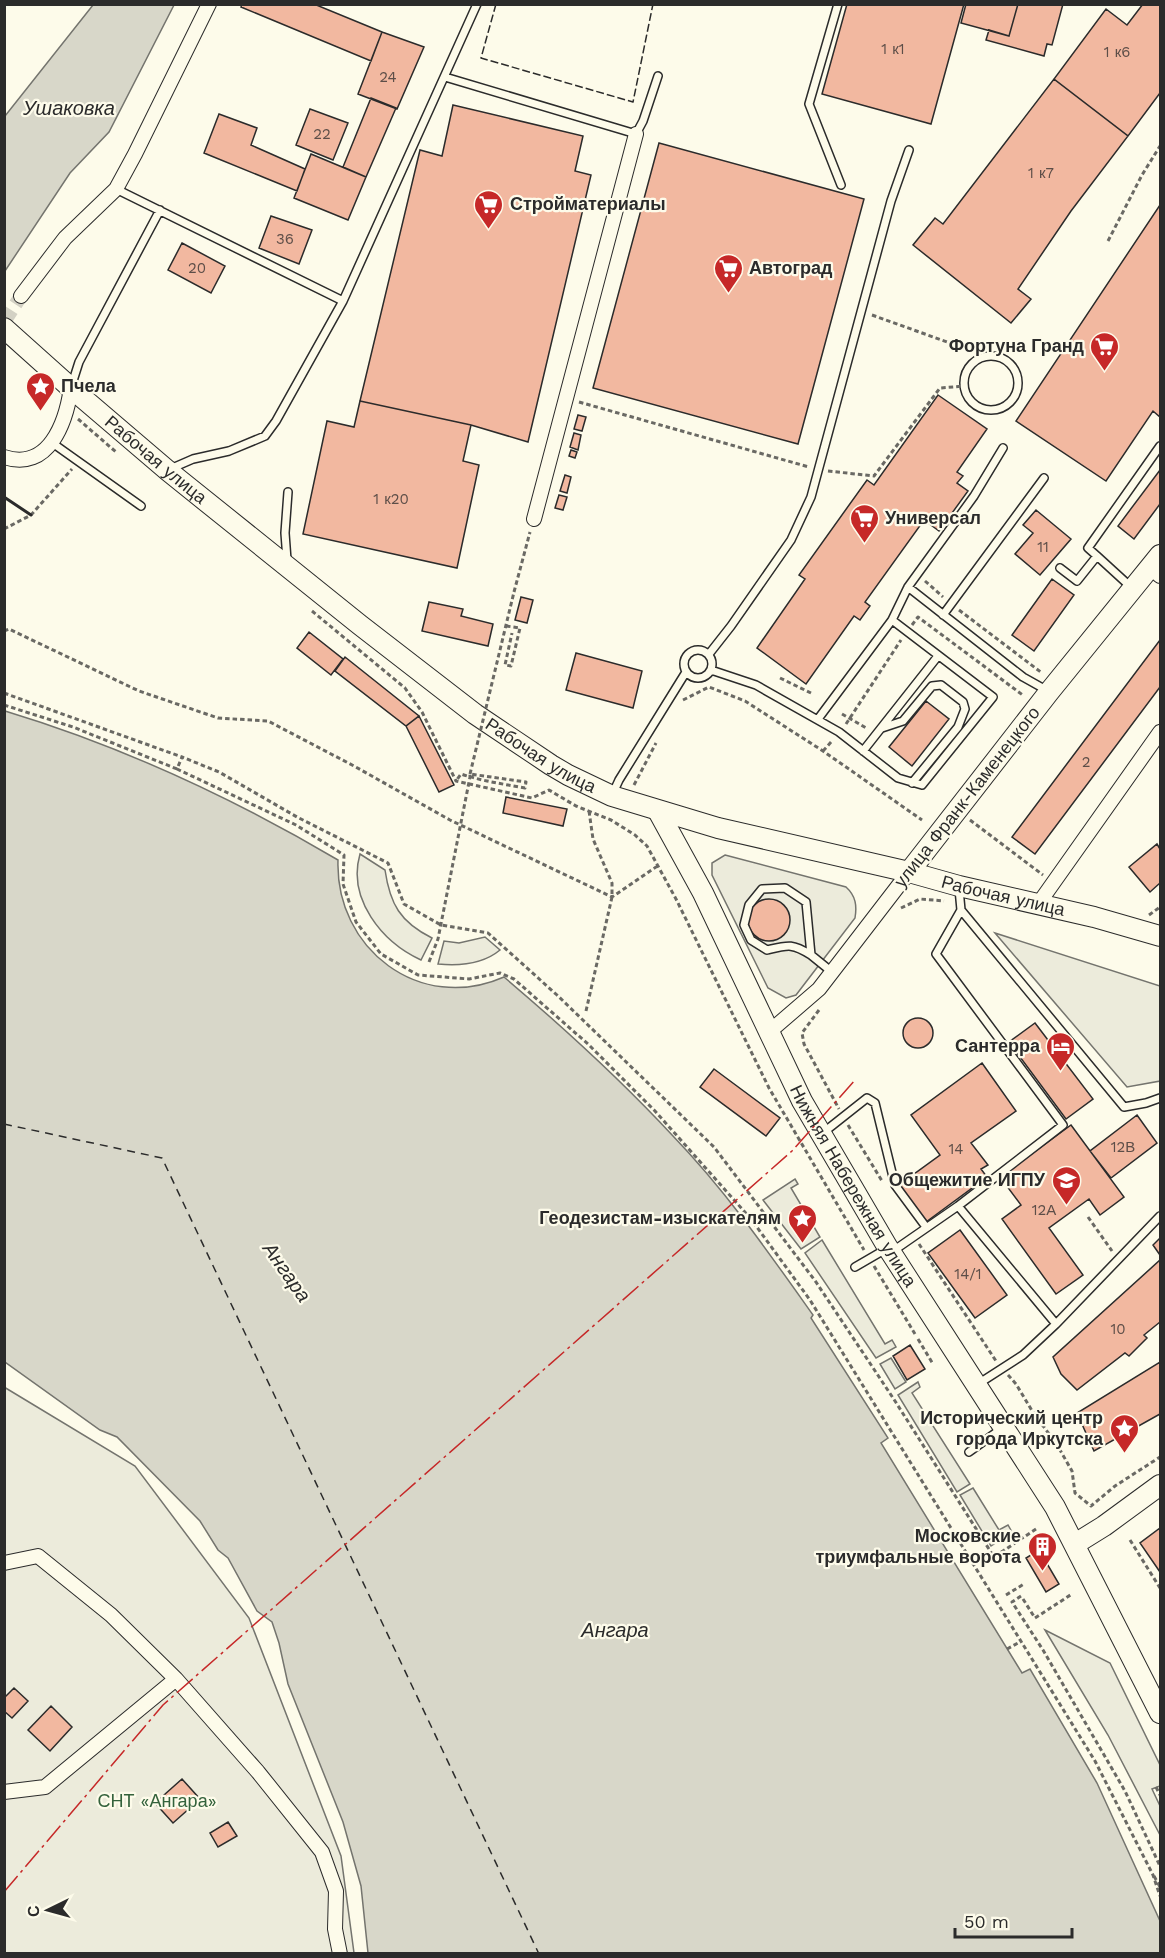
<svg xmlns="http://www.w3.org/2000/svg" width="1165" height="1958" font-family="'Work Sans',sans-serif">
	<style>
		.green { fill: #ecebdb; stroke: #74746e; stroke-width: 1.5 }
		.water { fill: #d8d7c9; stroke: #74746e; stroke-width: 1.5 }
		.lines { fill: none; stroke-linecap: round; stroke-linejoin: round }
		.ferry { stroke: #2b2b2b; stroke-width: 1.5; stroke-dasharray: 8 6; stroke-linecap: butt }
		.building { fill: #f2b8a0; stroke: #2b2b2b; stroke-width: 1.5 }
		.street-tunnel { stroke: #d3d1c4; stroke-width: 14; stroke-dasharray: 14 7; stroke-linecap: butt }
		.lane-casing { stroke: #2b2b2b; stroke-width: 10 }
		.street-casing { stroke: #2b2b2b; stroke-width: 16 }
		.secondary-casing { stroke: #2b2b2b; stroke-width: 22 }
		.path { stroke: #6a6964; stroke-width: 3; stroke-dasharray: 4.5 3; stroke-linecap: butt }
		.lane { stroke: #fdfbea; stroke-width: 7 }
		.street { stroke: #fdfbea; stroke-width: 14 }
		.secondary { stroke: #fdfbea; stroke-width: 20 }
		.path-bridge { stroke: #6a6964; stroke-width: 3; stroke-dasharray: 4.5 3; stroke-linecap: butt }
		.fence { stroke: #2b2b2b; stroke-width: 1.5; stroke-dasharray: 8 3; stroke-linecap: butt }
		.wall { stroke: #2b2b2b; stroke-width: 3 }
		.power { stroke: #c62828; stroke-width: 1.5; stroke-dasharray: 21 4.5 3 4.5; stroke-linecap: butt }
		.labels { text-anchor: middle; stroke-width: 4.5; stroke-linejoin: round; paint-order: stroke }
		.number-label { font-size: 15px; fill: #5d4e48 }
		.poi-label { font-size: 18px; font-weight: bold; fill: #2b2b2b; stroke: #fdfbea; text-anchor: end }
		.street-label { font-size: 18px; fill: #2b2b2b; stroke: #fdfbea }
		.park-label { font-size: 18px; fill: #34623c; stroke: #fdfbea }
		.water-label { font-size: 20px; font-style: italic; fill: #2b2b2b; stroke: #fdfbea }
	</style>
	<rect width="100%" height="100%" fill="#fdfbea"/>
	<path class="green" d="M360,854L385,870C390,904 400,922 432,938L421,960C382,942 347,899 360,854Z
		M725,855L846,887C856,896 857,906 855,918L796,995L786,998L768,988L712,875V863Z
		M995,933L1160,986V1081L1127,1087Z
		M485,937L500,950C482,965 459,966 438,964L444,941L459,943Z
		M795,1179L798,1184L791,1188L820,1237L801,1249L763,1200Z
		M822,1240L885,1344L892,1340L896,1347L876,1358L805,1253Z
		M891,1358L906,1382L895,1389L880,1364Z
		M918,1382L920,1387L912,1393L970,1484L957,1492L898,1395Z
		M4,1387L135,1466L249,1618L341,1856L354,1953H5Z
		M973,1488L999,1530L1008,1525L1012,1532L991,1546L960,1495Z
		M1045,1630L1110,1663L1160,1765V1786L1152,1789L1160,1806V1835L1108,1735Z"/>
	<path class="water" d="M93,5H174L109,132L70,173L5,271V116Z
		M5,711C121,746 233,798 338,860C335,949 420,1014 504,977C563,1027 620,1079 673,1136C726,1191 769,1253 813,1315L811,1318L888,1438L881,1443L1022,1673L1030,1669L1097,1783L1160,1921V1953H368L361,1886L343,1822L288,1684L279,1643L272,1622L257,1611L228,1558L218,1550L200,1521L117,1437L100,1430L5,1362Z"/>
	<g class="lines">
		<path class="ferry" d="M4,1124L162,1158L539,1954"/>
	</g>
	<path class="building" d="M242,4H314L382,32L371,61L241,7Z
		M847,4H964L931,124L822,94Z
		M966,4H1018L1009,36L961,23Z
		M1018,4H1063L1052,45L1047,44L1044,56L986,40L989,30L1009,36Z
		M1143,4H1160V93L1128,136L1054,79L1106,9L1127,25Z
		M382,32L424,47L397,109L358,94Z
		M1054,79L1128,136L1071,211L1018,289L1031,299L1011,323L913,245L935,218L943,224Z
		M371,98L396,108L366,177L343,167Z
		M453,105L583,136L575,171L591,175L528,442L471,425L360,401L420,150L442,156Z
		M310,109L348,123L333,160L296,145Z
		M219,114L257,128L251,145L305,169L297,191L204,153Z
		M659,143L864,199L798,444L593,388Z
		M311,154L366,177L348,220L294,198Z
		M1160,205V417L1153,411L1106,481L1016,421Z
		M271,216L312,230L299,264L259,248Z
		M182,243L225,266L211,293L168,270Z
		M938,395L987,429L957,472L963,476L957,483L968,491L939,531L924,520L865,602L870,606L860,620L854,616L806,684L757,648L805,579L799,575L867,480L874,485Z
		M360,401L471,425L463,461L479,465L457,568L303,534L327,421L354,427Z
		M578,415L586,417L582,431L574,429Z
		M574,433L581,435L578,450L570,447Z
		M571,450L577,452L575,458L569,456Z
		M1160,470V504L1134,539L1118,526Z
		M565,475L571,477L567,493L560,491Z
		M559,495L567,497L563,510L555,508Z
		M1036,510L1071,539L1040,575L1015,554L1033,533L1023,525Z
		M1052,579L1074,595L1034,651L1012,635Z
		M521,597L533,600L527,623L515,620Z
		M429,602L463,609L461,616L493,624L488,646L422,631Z
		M309,632L343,659L331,675L297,648Z
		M1160,640V687L1035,854L1012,837Z
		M576,653L642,671L633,708L566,690Z
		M345,657L419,716L406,726L335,671Z
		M926,701L949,719L912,766L889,747Z
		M419,716L454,785L439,792L406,726Z
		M506,797L567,809L563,826L503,813Z
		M1157,844L1160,849V883L1150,892L1129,867Z
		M748 920a21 21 0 1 1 42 0a21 21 0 1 1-42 0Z
		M903 1033a15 15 0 1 1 30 0a15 15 0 1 1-30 0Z
		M1035,1023L1093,1099L1066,1119L1009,1042Z
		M982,1063L1016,1111L971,1143L988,1165L981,1169L987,1177L926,1222L899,1185L940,1155L911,1115Z
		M714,1069L780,1118L766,1136L700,1087Z
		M1137,1115L1157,1143L1111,1178L1090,1151Z
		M1071,1125L1124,1197L1100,1215L1089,1199L1049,1228L1083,1275L1056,1294L1002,1219L1021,1205L1000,1177Z
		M960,1230L1007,1295L975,1318L928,1253Z
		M1160,1238V1255L1153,1245Z
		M1160,1260V1322L1144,1335L1147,1338L1129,1356L1125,1353L1077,1390L1061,1374L1053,1357Z
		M910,1345L925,1369L907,1380L893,1356Z
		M1160,1362V1414L1094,1451L1077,1413Z
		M1160,1528V1572L1140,1543Z
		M1039,1550L1059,1584L1046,1592L1026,1558Z
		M14,1688L28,1701L12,1718L4,1711V1698Z
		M51,1706L72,1727L50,1751L28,1730Z
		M182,1779L200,1799L173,1823L155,1803Z
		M228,1822L237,1836L218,1847L210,1833Z"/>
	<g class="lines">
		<path class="street-tunnel" d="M4,322L21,296"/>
		<defs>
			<path id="lane" d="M838,4L809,104L841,185
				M445,77L636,134L643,121L658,76
				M116,189L343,301
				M964 383a27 27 0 1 1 54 0a27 27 0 1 1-54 0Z
				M72,384L79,362L160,210
				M51,442L141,506
				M170,469L193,459L229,451L265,436L276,421L343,301L477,4
				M1097,556L1088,548L1160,446
				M287,560L285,533L288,492
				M1060,568L1077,581L1097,556L1132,588
				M908,587L1023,677L1048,691
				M943,615L1044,478
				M684 664a14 14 0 1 1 28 0a14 14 0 1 1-28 0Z
				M709,654L731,626L791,540L811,497L891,201L909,150
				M711,670L756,685L839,732L898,778L922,785L993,697L892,620
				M818,719L892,620L908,587L974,496L1003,448
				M882,728L903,721L932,686L941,685L963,702L965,709L958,727L912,783
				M863,751L938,656
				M613,793L619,780L686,672
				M785,888L806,902L811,955C792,943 788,945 767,950L751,940L744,925L749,905L762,889Z
				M961,910L1124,1107L1146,1103L1160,1098
				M811,955L832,972
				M824,1132L867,1098L875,1103L895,1185L926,1227
				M958,1206L1056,1324L1023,1355L978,1384
				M893,1251L958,1206L1063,1125L936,954L961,910L959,889
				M855,1267L886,1249
				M1056,1324L1160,1216
				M969,1452L1001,1429"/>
			<path id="street" d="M21,296L65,238L116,189L135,154L209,4
				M4,457C49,472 66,422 71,388
				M534,519L636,134
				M1151,568L1160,576
				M1039,903L1160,732
				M768,1033L819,989L909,872
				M4,1563L38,1556L111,1615L176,1679L258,1772L322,1852L336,1891L335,1929L340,1954
				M4,1792L45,1787L176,1679"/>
			<g id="secondary">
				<path id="s1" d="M4,328L71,388L167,470L360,625L475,714L551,765L568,775L612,796L718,828L909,872L959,886L1094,917L1160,936"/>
				<path id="s2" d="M658,811L703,893L802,1101L888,1248L1055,1507L1160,1713"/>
				<path d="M909,872L1049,692L1160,555"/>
				<path d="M1075,1544L1104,1526L1160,1485"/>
			</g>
		</defs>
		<use href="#lane" class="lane-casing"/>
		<use href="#street" class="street-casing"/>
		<use href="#secondary" class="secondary-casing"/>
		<path class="path" d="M1108,241L1142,175L1160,146
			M872,315L961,347
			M579,402L809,467
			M78,419L116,452
			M828,471L874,476L940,388L964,386
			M4,529L31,515L72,469
			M925,581L943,597
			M514,592L530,532
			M959,610L1042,673
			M312,611L405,688L422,712L456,781L532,798L549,790L576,806L611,820L635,835L647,846L676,899L769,1088L864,1250
			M912,625L918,617L1024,696
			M506,626L520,628L511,666L505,665L512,633
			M4,631L9,629L139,691L218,718L268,721L354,766L450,820L612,897L659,865
			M780,678L811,693
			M4,693L182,757
			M683,700L709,687L745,701L823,751L922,820
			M4,705L73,727L177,769
			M842,714L868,729
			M846,724L901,640
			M823,751L832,741
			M634,785L656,743
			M970,820L1043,875
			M901,908L920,899L944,901
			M1149,915L1160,907
			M429,962L438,939L470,777V774L526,782L525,788C503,784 482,781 461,774L456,781
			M819,1010L802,1033L804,1044L839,1109
			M586,1011L612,897V883L593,839L589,811
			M848,1125L882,1181
			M1088,1217L1112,1251
			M919,1244L996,1361
			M874,1266L915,1334
			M918,1339L933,1364
			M1008,1375L1016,1384L1034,1414L1056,1443L1072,1471L1075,1493L1091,1506L1115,1486L1160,1457
			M1036,1529L994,1557L895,1401L816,1282L714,1147L557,995L488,933L441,925L404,904L388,863L297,817L219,772L182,757L177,769L296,825L344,855L343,884L356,922L381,954L418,975L469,979L500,973L514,979L588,1044L655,1111L751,1219L810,1300L1095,1761L1153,1875L1160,1896
			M1130,1540L1160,1588
			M1006,1595L1024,1584
			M1021,1596L1012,1602L1043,1650L1125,1791L1160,1866
			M1023,1599L1035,1618L1072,1594
			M1007,1649L1018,1643
			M1156,1787L1160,1795
			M1154,1876L1160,1887"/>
		<use href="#lane" class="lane"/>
		<use href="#street" class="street"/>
		<use href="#secondary" class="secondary"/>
		<path class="path-bridge" d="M470,774L514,592"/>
		<path class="fence" d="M496,4L481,58L633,102L653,4"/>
		<path class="wall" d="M4,497L31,515"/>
		<path class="power" d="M4,1892L163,1705L792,1151L855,1080"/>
	</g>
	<defs>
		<symbol id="supermarket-pin" viewBox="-11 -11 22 30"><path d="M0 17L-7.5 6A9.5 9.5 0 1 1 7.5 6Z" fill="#c62828" stroke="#fdfbea"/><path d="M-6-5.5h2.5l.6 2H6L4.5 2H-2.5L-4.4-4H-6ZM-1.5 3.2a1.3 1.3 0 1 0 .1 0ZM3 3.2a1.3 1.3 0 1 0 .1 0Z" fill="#fff"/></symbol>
		<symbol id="sight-pin" viewBox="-11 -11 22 30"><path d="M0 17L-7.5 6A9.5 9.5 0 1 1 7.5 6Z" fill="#c62828" stroke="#fdfbea"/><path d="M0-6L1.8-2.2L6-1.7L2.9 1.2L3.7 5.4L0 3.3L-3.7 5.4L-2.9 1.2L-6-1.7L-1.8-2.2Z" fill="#fff"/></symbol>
		<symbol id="hotel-pin" viewBox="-11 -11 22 30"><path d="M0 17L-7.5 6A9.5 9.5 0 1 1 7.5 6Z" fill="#c62828" stroke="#fdfbea"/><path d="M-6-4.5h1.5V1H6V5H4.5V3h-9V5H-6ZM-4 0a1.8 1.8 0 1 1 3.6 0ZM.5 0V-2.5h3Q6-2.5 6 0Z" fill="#fff"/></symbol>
		<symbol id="university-pin" viewBox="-11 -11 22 30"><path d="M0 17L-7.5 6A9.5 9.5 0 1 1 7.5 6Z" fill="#c62828" stroke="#fdfbea"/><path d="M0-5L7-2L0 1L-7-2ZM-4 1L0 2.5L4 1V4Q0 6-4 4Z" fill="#fff"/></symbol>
		<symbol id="building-pin" viewBox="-11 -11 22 30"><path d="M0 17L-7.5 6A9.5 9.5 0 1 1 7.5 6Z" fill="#c62828" stroke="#fdfbea"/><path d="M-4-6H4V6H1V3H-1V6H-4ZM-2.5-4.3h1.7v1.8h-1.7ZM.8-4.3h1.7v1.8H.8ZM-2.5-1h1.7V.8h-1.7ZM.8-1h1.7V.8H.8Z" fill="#fff"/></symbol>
	</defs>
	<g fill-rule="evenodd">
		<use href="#supermarket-pin" x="472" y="188" width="33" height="45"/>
		<use href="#supermarket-pin" x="712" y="252" width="33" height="45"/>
		<use href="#supermarket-pin" x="1088" y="330" width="33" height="45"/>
		<use href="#sight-pin" x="24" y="370" width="33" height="45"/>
		<use href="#supermarket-pin" x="848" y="502" width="33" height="45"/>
		<use href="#hotel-pin" x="1044" y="1030" width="33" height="45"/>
		<use href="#university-pin" x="1050" y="1164" width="33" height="45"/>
		<use href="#sight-pin" x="786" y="1202" width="33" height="45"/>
		<use href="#sight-pin" x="1108" y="1412" width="33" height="45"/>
		<use href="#building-pin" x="1026" y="1530" width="33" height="45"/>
	</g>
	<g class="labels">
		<g class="number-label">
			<text x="893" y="54">1 к1</text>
			<text x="1117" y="57">1 к6</text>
			<text x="388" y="82">24</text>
			<text x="322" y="139">22</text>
			<text x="1041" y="178">1 к7</text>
			<text x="285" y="244">36</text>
			<text x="197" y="273">20</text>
			<text x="391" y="504">1 к20</text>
			<text x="1043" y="552">11</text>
			<text x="1086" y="767">2</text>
			<text x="1123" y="1152">12В</text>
			<text x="956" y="1154">14</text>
			<text x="1044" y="1215">12А</text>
			<text x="968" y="1279">14/1</text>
			<text x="1118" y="1334">10</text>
		</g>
		<g class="poi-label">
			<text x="510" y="210" text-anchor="start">Стройматериалы</text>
			<text x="749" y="274" text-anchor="start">Автоград</text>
			<text x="1084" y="352">Фортуна Гранд</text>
			<text x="61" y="392" text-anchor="start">Пчела</text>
			<text x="885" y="524" text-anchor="start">Универсал</text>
			<text x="1040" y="1052">Сантерра</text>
			<text x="1045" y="1186">Общежитие ИГПУ</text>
			<text x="781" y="1224">Геодезистам-изыскателям</text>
			<text x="1103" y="1424">Исторический центр<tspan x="1103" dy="21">города Иркутска</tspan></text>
			<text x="1021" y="1542">Московские<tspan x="1021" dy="21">триумфальные ворота</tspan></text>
		</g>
		<g class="street-label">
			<text dy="6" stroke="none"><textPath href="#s1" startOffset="201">Рабочая улица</textPath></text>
			<text dy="6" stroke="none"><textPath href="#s1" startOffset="687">Рабочая улица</textPath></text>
			<text transform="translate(967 797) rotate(-52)" y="6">улица Франк-Каменецкого</text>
			<text dy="6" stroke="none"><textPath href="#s1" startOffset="1173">Рабочая улица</textPath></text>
			<text dy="6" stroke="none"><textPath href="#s2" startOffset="423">Нижняя Набережная улица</textPath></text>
		</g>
		<g class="park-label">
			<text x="157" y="1807">СНТ «Ангара»</text>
		</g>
		<g class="water-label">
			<text x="69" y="115">Ушаковка</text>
			<text transform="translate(287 1272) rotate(55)" y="7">Ангара</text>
			<text x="615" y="1637">Ангара</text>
		</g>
	</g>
	<rect width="1165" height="1958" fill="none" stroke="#2b2b2b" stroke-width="12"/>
	<g transform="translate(48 1910) rotate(265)" stroke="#fdfbea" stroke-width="4.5" paint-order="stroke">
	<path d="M0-4.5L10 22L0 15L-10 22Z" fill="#2b2b2b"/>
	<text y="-9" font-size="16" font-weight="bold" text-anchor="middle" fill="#2b2b2b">С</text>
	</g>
	<path d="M955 1928v9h117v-9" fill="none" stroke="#2b2b2b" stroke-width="3"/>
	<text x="964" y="1928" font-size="18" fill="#2b2b2b" stroke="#fdfbea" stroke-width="4.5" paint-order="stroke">50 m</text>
</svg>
